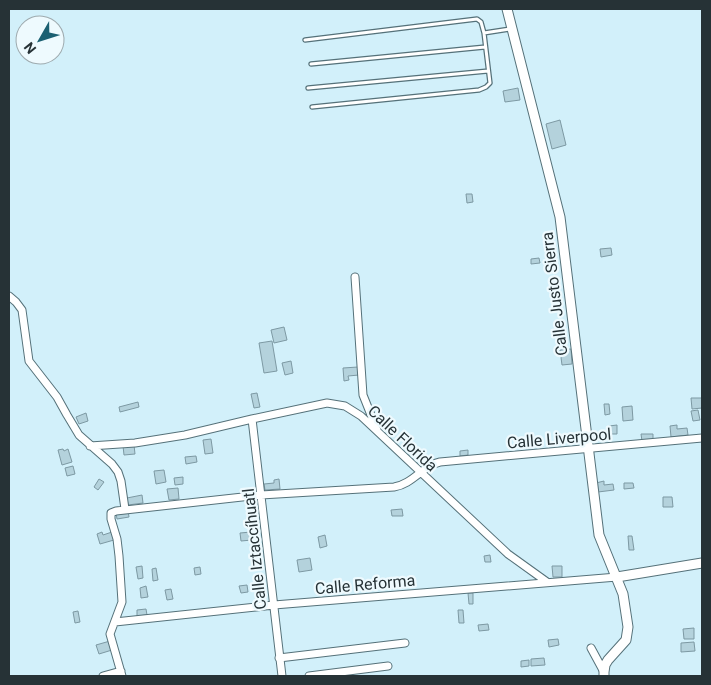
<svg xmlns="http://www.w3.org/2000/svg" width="711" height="685" font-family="Roboto,sans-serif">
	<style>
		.building { fill: #b4d2dc; stroke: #7d99a3 }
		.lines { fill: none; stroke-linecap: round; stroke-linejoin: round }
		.service-casing { stroke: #557179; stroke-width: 5.5 }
		.minor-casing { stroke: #557179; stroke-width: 9 }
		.tertiary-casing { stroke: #557179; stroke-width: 11 }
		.service { stroke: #fff; stroke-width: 3 }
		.minor { stroke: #fff; stroke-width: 7 }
		.tertiary { stroke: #fff; stroke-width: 9 }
		.labels { text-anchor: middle; stroke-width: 4.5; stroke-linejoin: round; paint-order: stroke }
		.street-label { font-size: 16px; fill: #263236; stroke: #eefafe }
	</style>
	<rect width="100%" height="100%" fill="#d2f0fa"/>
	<path class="building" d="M518,88L520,100L505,102L503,91Z
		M560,120L566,145L552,149L546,124Z
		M466,194H472L473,202L467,203Z
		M611,248L612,255L601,257L600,249Z
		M539,258L540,263L531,264V259Z
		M284,327L287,340L274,343L271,330Z
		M272,341L277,371L264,373L259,343Z
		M571,349L572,364L562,365L560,350Z
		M291,361L293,373L285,375L282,363Z
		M358,367L359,375L348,376L349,380L344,381L343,368Z
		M257,393L260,407L254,408L251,394Z
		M691,398H702V408L692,409Z
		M138,402L139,407L120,412L119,407Z
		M604,404H609L610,414L605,415Z
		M632,406L633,420L623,421L622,407Z
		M698,410L700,420L693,421L691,411Z
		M86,413L88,421L79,424L76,417Z
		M617,425V434H610L609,426Z
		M677,425V429L687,428L688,435L671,437L670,426Z
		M641,434H653V440L642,441Z
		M211,439L213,453L205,454L203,440Z
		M134,445L135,454L124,455L123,446Z
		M63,449L64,451L68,449L72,462L62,465L58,450Z
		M468,450V455L460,456V451Z
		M196,456L197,462L186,464L185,457Z
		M73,466L75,474L67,476L65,468Z
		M164,470L166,482L156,484L154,471Z
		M183,477V484L175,485L174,478Z
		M99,479L104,482L98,490L94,487Z
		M279,479L280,489L265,490L264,484L274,483V480Z
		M604,481V485L613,484L614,490L598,492L596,483Z
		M624,483H633L634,488L624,489Z
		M178,488L179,499L169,500L167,489Z
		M142,495L143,503L128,505L127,498Z
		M663,497H672L673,507H663Z
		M402,509L403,516H392L391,510Z
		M128,511L129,517L117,519L116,513Z
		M102,532L103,535L112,532L114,540L100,544L97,534Z
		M251,532L252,540L241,541L240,533Z
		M325,535L327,546L320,548L318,537Z
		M628,536H632L634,550H629Z
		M490,555L491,562H485L484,556Z
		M310,558L312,570L299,572L297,560Z
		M142,566L143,578L138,579L136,567Z
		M552,566H562V577H553Z
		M200,567L201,574L195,575L194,568Z
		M156,568L158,580L153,581L152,569Z
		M247,585L248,592L241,593L239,586Z
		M146,586L148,597L141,598L140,588Z
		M171,589L173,599L167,600L165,590Z
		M468,593H473V604H469Z
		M146,609L147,615L137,616V610Z
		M458,610H463L464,623H459Z
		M78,611L80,622L75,623L73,612Z
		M488,624L489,630L479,631L478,625Z
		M694,628V639H684L683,629Z
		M558,639L559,645L549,647L548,640Z
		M110,641L112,650L99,654L96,645Z
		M694,642L695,651L681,652V643Z
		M544,658L545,665L531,666V659Z
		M529,660V666L521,667V661Z"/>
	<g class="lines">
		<defs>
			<path id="service" d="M484,33L510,29
				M305,40L477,19L481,22L484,33L490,83L486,87L479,90L312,107
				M311,64L485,47
				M308,88L488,71"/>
			<path id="minor" d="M355,277L363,395L377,430
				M9,296L16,302L22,310L29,361L57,397L67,415L79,435L112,464L118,472L121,481L125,509
				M252,419L282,676
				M90,446L135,443L185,435L252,419L327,403L345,406L361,416L508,554L547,582
				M115,622L274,605L617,577
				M591,648L604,672
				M279,658L405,643
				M103,676L121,671
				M122,676L110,634L122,602L119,556L117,539L111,519V513L116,511L261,495L394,487C413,484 422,466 440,462L702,438
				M309,676L388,666"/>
			<path id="tertiary" d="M507,9L560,217L599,535L623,594L628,627L626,640L608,660L605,665L604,672V676
				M617,577L702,563"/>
		</defs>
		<use href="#service" class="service-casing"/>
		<use href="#minor" class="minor-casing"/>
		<use href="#tertiary" class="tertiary-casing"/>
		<use href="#service" class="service"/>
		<use href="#minor" class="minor"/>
		<use href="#tertiary" class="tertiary"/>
	</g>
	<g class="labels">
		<g class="street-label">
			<text transform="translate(554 294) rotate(-97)" y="6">Calle Justo Sierra</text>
			<text transform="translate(403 438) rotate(43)" y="6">Calle Florida</text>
			<text transform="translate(559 438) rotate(-5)" y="6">Calle Liverpool</text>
			<text transform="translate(254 549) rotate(-96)" y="6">Calle Iztaccíhuatl</text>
			<text transform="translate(365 584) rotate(-5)" y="6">Calle Reforma</text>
		</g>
	</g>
	<rect width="711" height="685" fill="none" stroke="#263236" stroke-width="20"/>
	<g transform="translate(40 40) rotate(231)"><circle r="24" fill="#eefafe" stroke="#9eaaae"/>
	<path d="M0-4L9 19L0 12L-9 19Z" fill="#1b6072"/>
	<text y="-8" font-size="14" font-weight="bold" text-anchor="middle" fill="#263236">N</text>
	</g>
</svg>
